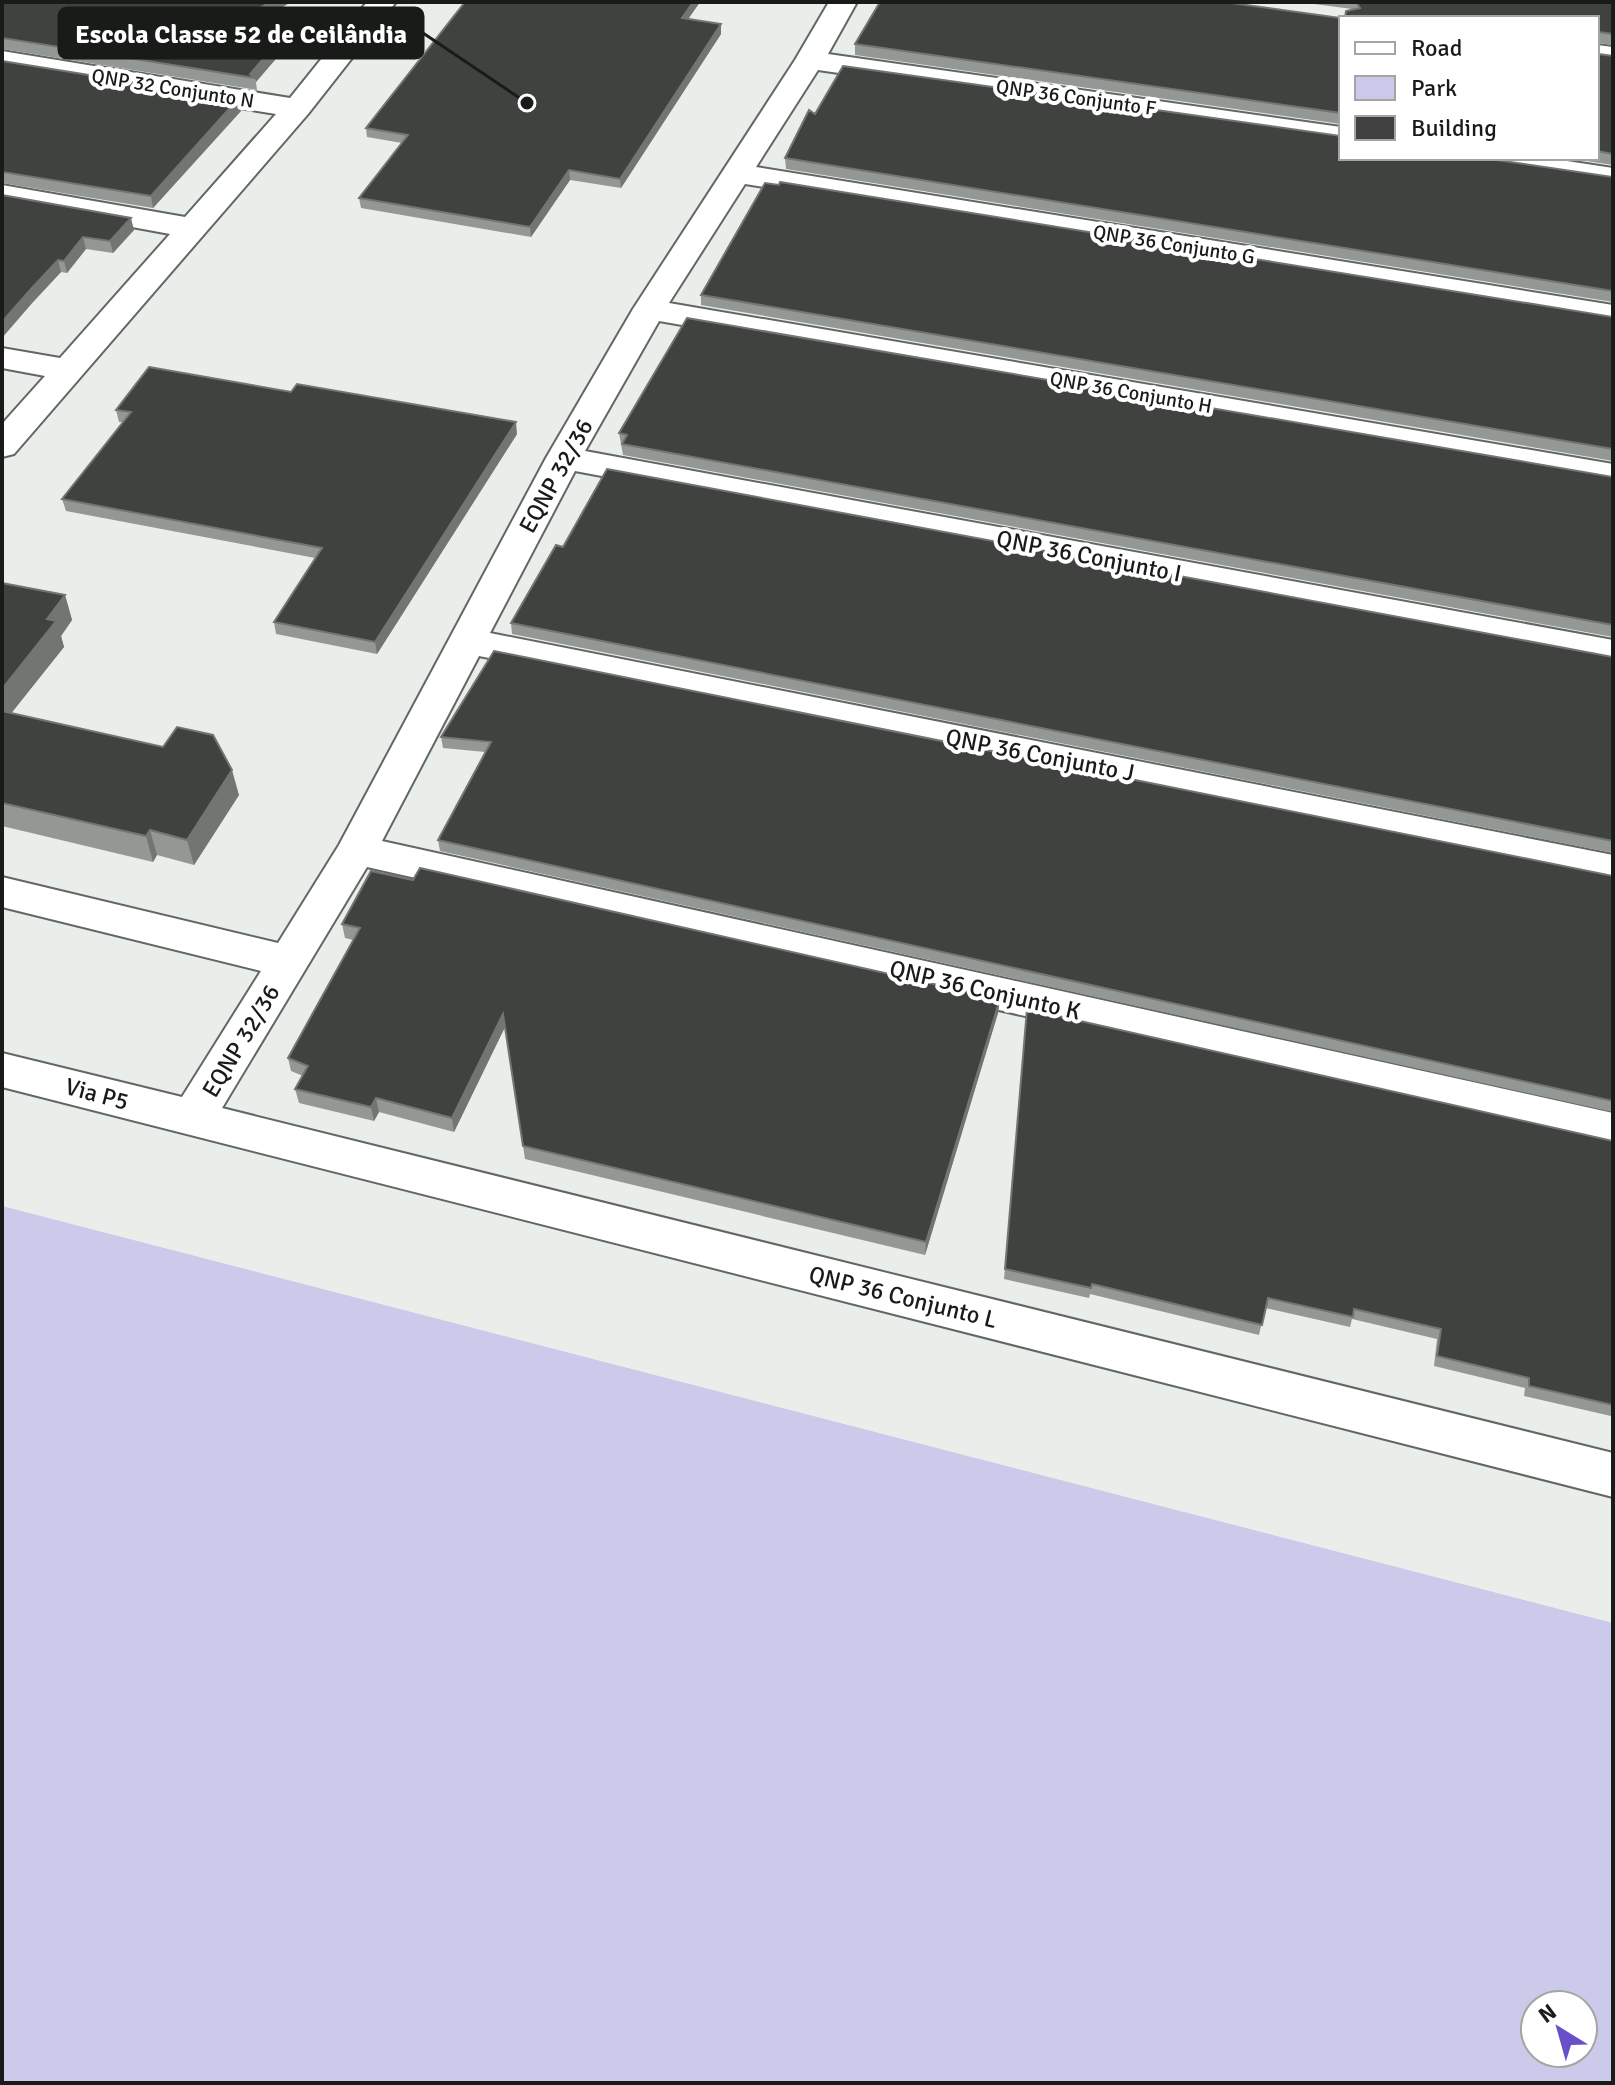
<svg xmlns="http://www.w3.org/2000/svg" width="1615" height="2085" font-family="Signika,sans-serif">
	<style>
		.green { fill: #cbcaea; fill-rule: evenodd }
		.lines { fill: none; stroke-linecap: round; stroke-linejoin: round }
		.minor-casing { stroke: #636763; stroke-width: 4 }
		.minor { fill: #fff; fill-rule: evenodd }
		.wall { fill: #949894 }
		.shaded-wall { fill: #727672 }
		.building { fill: #3f423f; stroke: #727672; stroke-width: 2 }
		.labels { text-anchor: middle; stroke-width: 8; stroke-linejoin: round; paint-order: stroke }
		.far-street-label { font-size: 20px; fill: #191b19; stroke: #fff }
		.street-label { font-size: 24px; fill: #191b19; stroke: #fff }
		.leader { fill: none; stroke: #191b19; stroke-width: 3 }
		.callout-dot { fill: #191b19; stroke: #fff; stroke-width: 3 }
		.callout { fill: #191b19; stroke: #191b19; stroke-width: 3 }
		.callout-label { font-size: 26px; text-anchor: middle; font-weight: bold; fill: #fff }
	</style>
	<rect width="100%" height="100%" fill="#eaeeea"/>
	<path class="green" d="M2,1206L1613,1623V2083H2ZM1535,2005H1583V2053H1535Z"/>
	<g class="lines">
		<defs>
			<path id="minor" d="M367,2H396L308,114L14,454L2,457V424L45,376L2,368V348L60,358L170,234L2,203V185L185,217L276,114L2,69V51L290,98Z
				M829,2H857L828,54L1341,127V145L818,70L756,167L1613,305V325L745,184L669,303L1613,464V486L659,321L585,451L1613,640V666L575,471L490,633L1613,855V885L479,656L382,841L1613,1113V1149L367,867L222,1108L1613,1453V1497L2,1087V1053L182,1097L261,971L2,907V877L278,943L339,845L546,458L633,309L795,60Z
				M1597,45L1613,47V65L1597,63Z
				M1471,158H1547L1613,168V186L1486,167L1475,164Z"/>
		</defs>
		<use href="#minor" class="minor-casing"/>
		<use href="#minor" class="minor"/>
	</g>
	<path class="wall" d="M2,2H291L259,21L292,40L256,82L257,90L2,49Z
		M700,2L688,19L721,34L621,188L570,180L531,237L361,208L359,198L402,143L367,137L366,128Z
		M1299,2H1613V45L1598,43V54L1613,56V165L1567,158H1597V18L1352,9Z
		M1341,18V124L855,55V44Z
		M2,61L241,111L153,208L2,183Z
		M815,114L1341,158L1613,177V302L786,169L785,158Z
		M2,195L134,230L113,253L86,249L67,273L61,272L34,301Z
		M701,295L1613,317V461L701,305Z
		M116,410L517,434L377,654L276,634L274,622L315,558L66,511L62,499L123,422H119Z
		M619,433L1613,477V637L623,455Z
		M563,547L1613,657V853L512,634L511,623Z
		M2,583L65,595L72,620L61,636L64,647L11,713L239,795L194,865L157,855L153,862L2,826Z
		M441,737L1613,876V1112L440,851L438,840L485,752L443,748Z
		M342,924L1000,999L998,1013L925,1255L525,1159L505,1027L454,1132L379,1112L374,1121L299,1103L295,1089L303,1076L291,1071L288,1058L353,940L345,938Z
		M1027,1009L1613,1141V1411L1611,1416L1524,1396L1525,1388L1434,1366L1437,1339L1352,1319L1350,1327L1265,1308L1259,1335L1090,1294L1089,1298L1004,1279Z"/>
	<path class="shaded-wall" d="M270,2H291L245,29L243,18Z
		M693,2H700L682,28V18Z
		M721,24V34L621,188L620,179Z
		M290,28L292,40L256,82L255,78L250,74Z
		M238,99L241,111L153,208L151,196Z
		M569,170L570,180L531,237L530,227Z
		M131,218L134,230L113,253L110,241Z
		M83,237L86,249L67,273L64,261Z
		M58,260L61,272L34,301L2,338V322L31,289Z
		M516,422L517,434L377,654L375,642Z
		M65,595L72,620L61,636L64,647L2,725V689L47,619Z
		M232,770L239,795L194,865L187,840Z
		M150,830L157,855L153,862L146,836Z
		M1000,999L998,1013L925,1255L926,1242Z
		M503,1014L505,1027L454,1132L452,1118Z
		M376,1098L379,1112L374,1121L371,1107Z"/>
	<path class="building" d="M2,2H270L243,18L290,28L250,74L255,78L2,38Z
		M465,2H693L682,18L721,24L620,179L569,170L530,227L359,198L408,135L366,128Z
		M880,2H1224L1341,18V113L855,44Z
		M1356,2H1613V34L1598,32V54L1613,56V154L1597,151V18H1345L1346,11L1360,8Z
		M2,61L238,99L151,196L2,172Z
		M843,66L1341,136V158H1483L1613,177V291L785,158L809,110L815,114Z
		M780,182L1613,317V449L701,295L765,183L779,185Z
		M2,195L131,218L110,241L83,237L64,261L58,260L31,289L2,322Z
		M687,318L1613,477V625L622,444L627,435L619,433Z
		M149,367L291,392L297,384L516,422L375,642L274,622L322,548L62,499L131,412L116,410Z
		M607,469L1613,657V841L511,623L556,545L563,547Z
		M2,583L65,595L47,619L56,621L2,689Z
		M494,651L1613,876V1101L438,840L491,742L441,737Z
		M2,711L163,747L177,727L213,735L232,770L187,840L150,830L146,836L2,803Z
		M420,868L1000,999L926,1242L523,1146L503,1014L452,1118L376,1098L371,1107L295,1089L308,1066L288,1058L360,928L342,924L371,871L413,880Z
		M1027,1009L1613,1141V1405L1529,1386V1378L1437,1356L1441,1329L1354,1309L1353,1317L1268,1298L1262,1325L1092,1284L1091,1288L1005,1269Z"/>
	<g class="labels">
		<g class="far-street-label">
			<text transform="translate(173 88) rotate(9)" y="7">QNP 32 Conjunto N</text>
			<text transform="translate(1076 97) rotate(8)" y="7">QNP 36 Conjunto F</text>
			<text transform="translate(1174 244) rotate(9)" y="7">QNP 36 Conjunto G</text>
			<text transform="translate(1131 392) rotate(10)" y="7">QNP 36 Conjunto H</text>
		</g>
		<g class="street-label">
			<text transform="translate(556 476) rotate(-61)" y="8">EQNP 32/36</text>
			<text transform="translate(1089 556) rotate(11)" y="8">QNP 36 Conjunto I</text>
			<text transform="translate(1040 755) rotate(11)" y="8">QNP 36 Conjunto J</text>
			<text transform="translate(985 990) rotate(13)" y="8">QNP 36 Conjunto K</text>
			<text transform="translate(241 1041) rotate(-59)" y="8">EQNP 32/36</text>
			<text transform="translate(97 1094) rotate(15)" y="8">Via P5</text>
			<text transform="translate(903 1297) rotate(14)" y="8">QNP 36 Conjunto L</text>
		</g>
	</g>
	<path class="leader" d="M527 103L423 33"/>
	<circle class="callout-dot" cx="527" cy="103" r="8"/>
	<rect class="callout" x="59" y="8" width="364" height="50" rx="8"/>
	<g class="callout-label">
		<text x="241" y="43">Escola Classe 52 de Ceilândia</text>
	</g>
	<rect width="1615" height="2085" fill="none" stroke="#191b19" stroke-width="8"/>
	<rect x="1339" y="16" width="260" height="144" fill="#ffffff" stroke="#a3a4a3" stroke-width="2"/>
	<rect x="1355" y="42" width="40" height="12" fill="#ffffff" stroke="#a3a4a3" stroke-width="2"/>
	<text x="1411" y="56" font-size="24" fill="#191b19">Road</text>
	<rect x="1355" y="76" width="40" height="24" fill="#cbcaea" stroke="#a3a4a3" stroke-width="2"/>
	<text x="1411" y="96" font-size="24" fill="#191b19">Park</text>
	<rect x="1355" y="116" width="40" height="24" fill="#3f423f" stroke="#a3a4a3" stroke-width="2"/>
	<text x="1411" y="136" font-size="24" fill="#191b19">Building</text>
	<g transform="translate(1559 2029) rotate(323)"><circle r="38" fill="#ffffff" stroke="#a3a4a3" stroke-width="2"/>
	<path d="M0-6L14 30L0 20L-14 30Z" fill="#6750c9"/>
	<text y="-12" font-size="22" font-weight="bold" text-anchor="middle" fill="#191b19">N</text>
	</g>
</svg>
